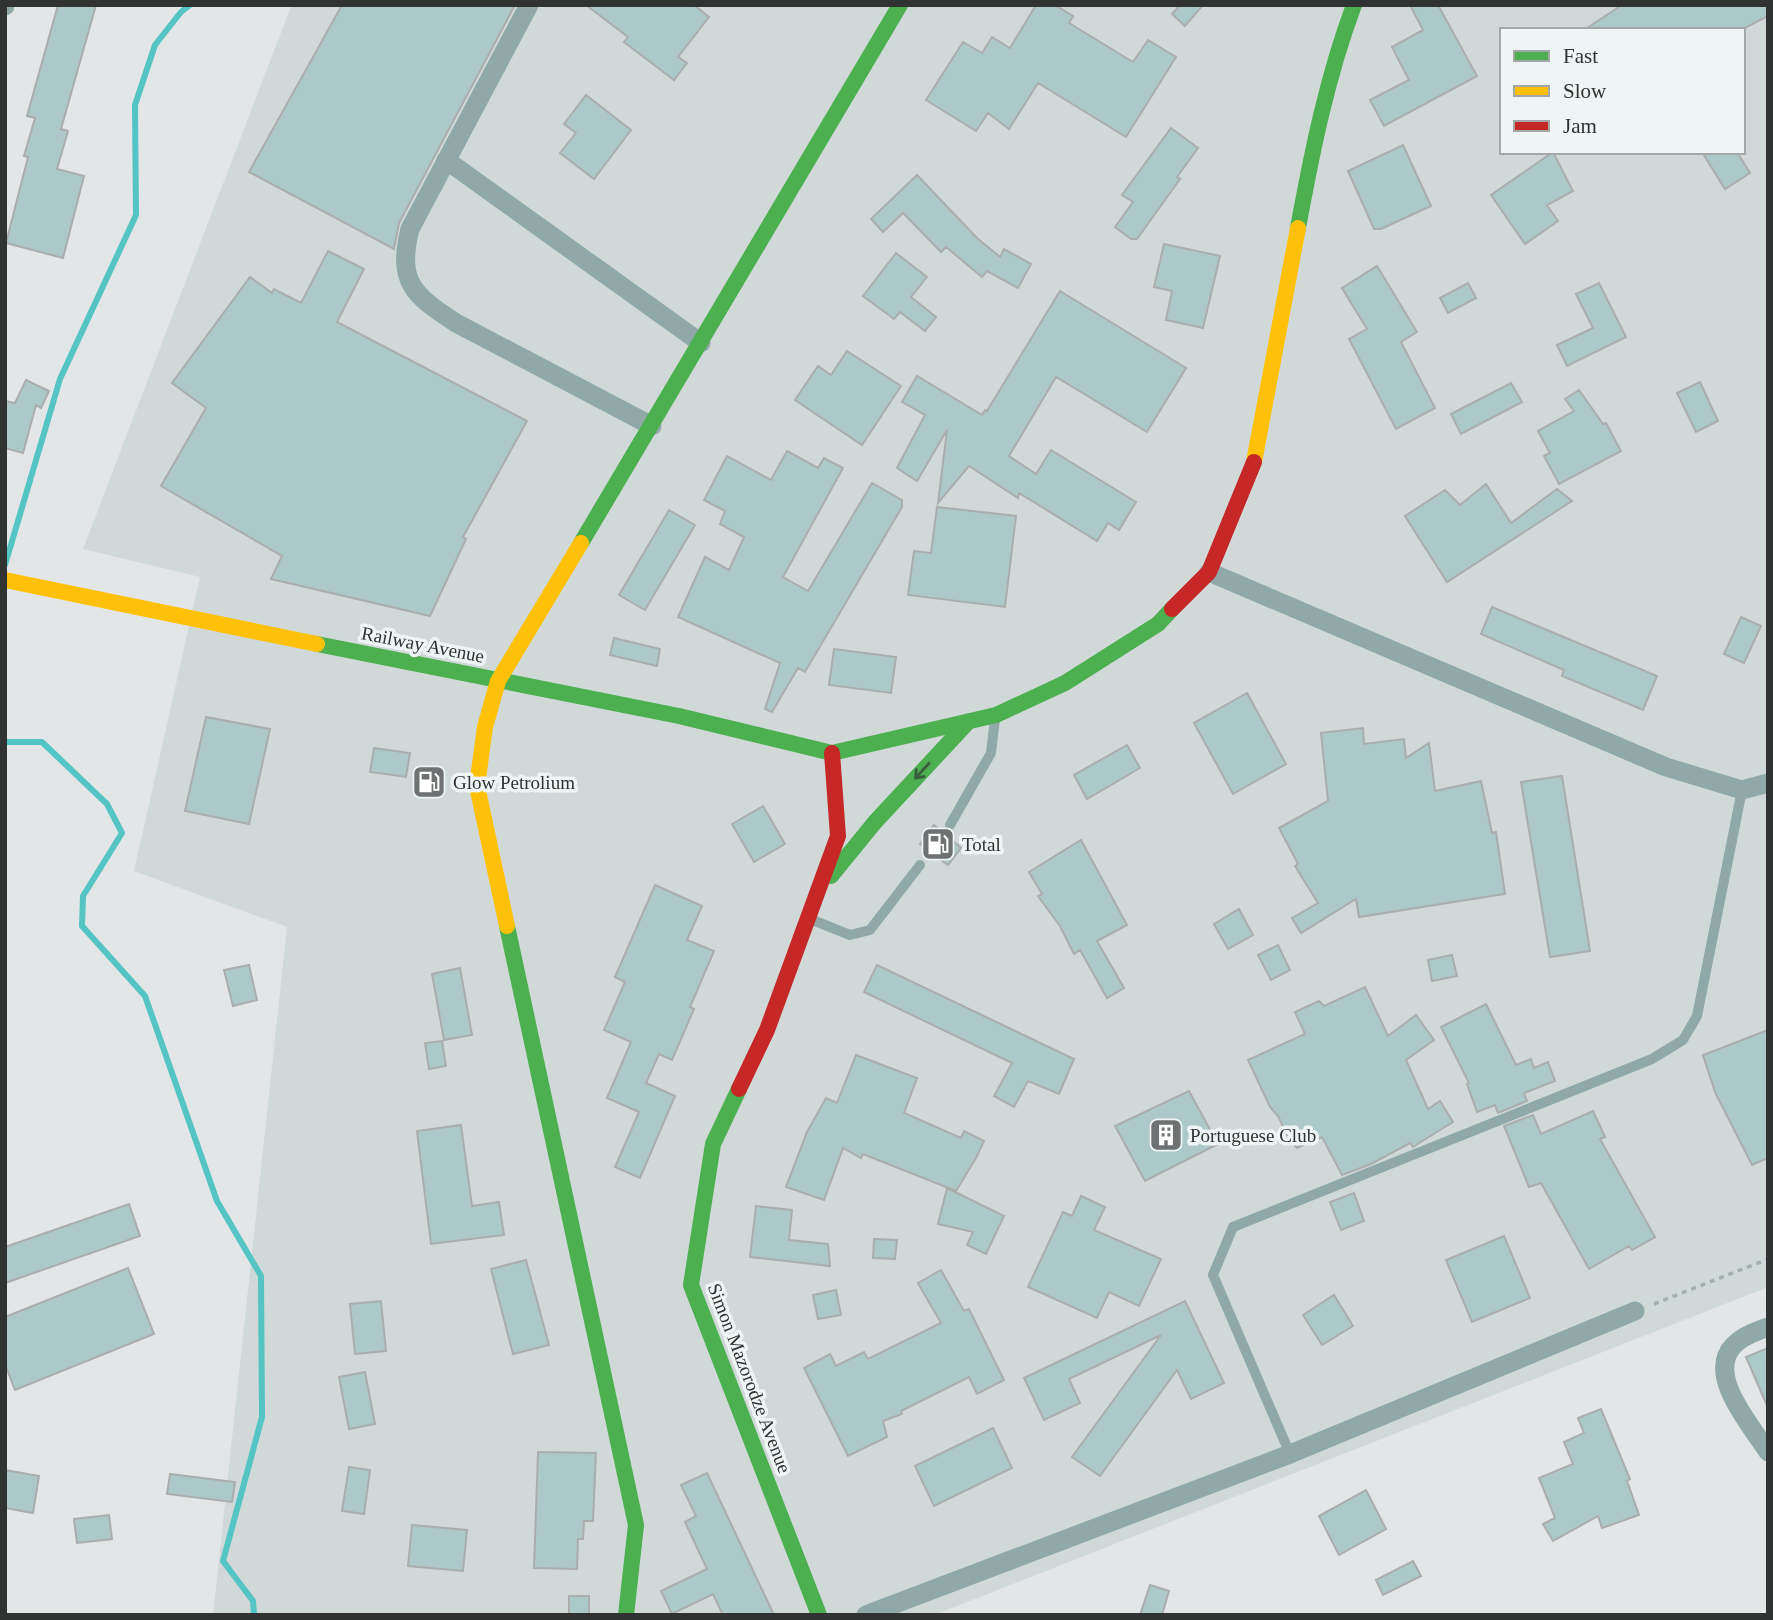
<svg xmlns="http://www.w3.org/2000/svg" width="1773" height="1620" font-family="'Times New Roman',serif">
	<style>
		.built { fill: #d0d9d8; fill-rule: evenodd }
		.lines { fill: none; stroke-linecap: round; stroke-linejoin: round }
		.stream { stroke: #54c4c4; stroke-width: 6 }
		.building { fill: #adc8c8; stroke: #abadad; stroke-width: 2 }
		.path { stroke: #a2afaf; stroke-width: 3.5; stroke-dasharray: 5 5; stroke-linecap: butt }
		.lane { stroke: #90a9a8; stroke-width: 10 }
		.street { stroke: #90a9a8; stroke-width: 19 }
		.fast { stroke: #4caf50; stroke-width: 16 }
		.slow { stroke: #ffc107; stroke-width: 16 }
		.jam { stroke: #c62828; stroke-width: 16 }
		.oneway { stroke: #3a5e3d }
		.labels { text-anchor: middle; stroke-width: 7; stroke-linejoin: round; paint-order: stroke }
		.street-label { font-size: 19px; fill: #313333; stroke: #eff4f4 }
		.poi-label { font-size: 19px; fill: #313333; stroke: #eff4f4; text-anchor: start }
	</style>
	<rect width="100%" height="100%" fill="#e3e6e6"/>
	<path class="built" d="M294,5H1768V1287L934,1615H213L287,927L134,871L200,577L83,549L290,9ZM1502,30H1743V152H1502Z"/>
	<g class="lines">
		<path class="stream" d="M5,565L60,379L136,215L135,105L155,45L181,12L190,5
			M5,742H42L107,804L122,833L83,896L82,926L145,996L217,1201L261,1276L262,1417L223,1561L253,1601L254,1615"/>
	</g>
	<path class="building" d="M58,5H96L61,129L68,131L57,169L84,176L63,258L6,243L28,157L24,156L35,118L27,116Z
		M342,5H515L399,223L394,249L249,172Z
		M586,5H694L709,17L678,57L687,63L674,80L624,42L628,37Z
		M1036,5H1055L1073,16L1069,23L1133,62L1148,40L1176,57L1126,137L1038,83L1009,129L988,113L976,131L926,100L963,42L982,53L992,37L1010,48Z
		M1180,5H1203L1185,26L1172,14Z
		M1410,5H1438L1477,76L1384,126L1370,100L1409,80L1392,47L1423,30Z
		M1622,5H1768V16L1741,30H1584Z
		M586,95L631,130L594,179L560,153L576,133L564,124Z
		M1171,128L1198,148L1177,177L1180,179L1137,239H1131L1115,227L1133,202L1122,195Z
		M1403,145L1431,206L1381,229H1374L1348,171Z
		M1553,152L1573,191L1547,205L1558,221L1525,244L1491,195Z
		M1702,152H1737L1750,173L1725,189Z
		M917,175L977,238L1000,257L1004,249L1031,264L1018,288L987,271L982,277L946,247L941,252L903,213L883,232L871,219Z
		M1164,244L1220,256L1203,328L1166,320L1172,291L1154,287Z
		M328,251L364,269L337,322L527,421L463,537L466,539L430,616L271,579L282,556L161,486L206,408L172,383L250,277L272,293L274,289L301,303Z
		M896,253L927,277L911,297L936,317L925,331L900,312L894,319L863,296Z
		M1377,266L1417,332L1401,342L1435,408L1396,429L1349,339L1367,329L1342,288Z
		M1468,283L1476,298L1448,313L1440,298Z
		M1599,283L1626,337L1567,366L1557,345L1593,328L1576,294Z
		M1060,291L1186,368L1147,432L1056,377L1009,456L1036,474L1051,450L1136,502L1119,530L1108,523L1097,541L1019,493L1018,498L969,466L938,503L947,430L917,481L897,468L925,415L902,402L917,376L982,415L985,410L987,411Z
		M847,351L901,386L862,445L795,400L818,366L831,375Z
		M26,380L49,391L41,408L36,405L23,453L5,448V401L15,403Z
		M1700,382L1718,421L1696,432L1677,393Z
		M1511,383L1522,402L1461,434L1451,414Z
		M1579,390L1603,424L1606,423L1621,451L1559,484L1544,456L1550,453L1538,431L1574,411L1565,399Z
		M787,451L818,468L824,458L843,468L783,577L808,591L872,483L902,500V507L805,672L798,668L772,712L765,709L780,663L678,617L705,557L729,570L744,537L720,524L725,511L704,500L727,456L771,480Z
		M1486,484L1511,523L1557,489L1572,501L1447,582L1405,516L1445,490L1460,505Z
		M937,507L1016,516L1005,607L908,595L914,551L931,553Z
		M669,510L695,525L645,610L619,595Z
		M1492,607L1657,676L1643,710L1562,676L1564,670L1481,634Z
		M1741,617L1761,626L1744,663L1724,654Z
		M614,638L660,649L657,666L610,655Z
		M834,649L896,657L891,693L829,685Z
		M1247,693L1286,764L1233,794L1194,723Z
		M206,717L270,729L249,824L185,811Z
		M1363,728L1364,744L1404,739L1406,758L1429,743L1435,791L1481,781L1492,833L1496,832L1505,894L1359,917L1356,899L1301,933L1292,918L1318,903L1295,866L1298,864L1279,828L1328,801L1321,733Z
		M1127,745L1140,768L1087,799L1074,775Z
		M374,748L410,753L406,777L370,772Z
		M1562,776L1590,951L1550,957L1521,782Z
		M763,806L785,844L754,862L732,824Z
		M934,825L961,848L948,865L920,844Z
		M1081,840L1127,925L1097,941L1124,988L1107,998L1080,950L1074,954L1060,926L1038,896L1042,894L1029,872Z
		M655,885L702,906L687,940L714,951L690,1007L694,1009L672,1060L659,1054L646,1083L675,1096L640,1178L615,1167L639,1112L607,1098L631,1042L604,1030L625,982L615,977Z
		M1239,909L1253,935L1228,949L1214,924Z
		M1278,945L1290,970L1271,980L1258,955Z
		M1452,955L1457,976L1432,981L1428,960Z
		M249,965L257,1000L233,1006L224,970Z
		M877,965L1074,1059L1059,1094L1028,1081L1014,1107L994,1096L1012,1063L864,992Z
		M460,968L472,1035L444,1040L432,974Z
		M1365,987L1388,1036L1416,1015L1434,1040L1406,1060L1428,1109L1440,1101L1453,1122L1416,1145L1413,1147L1410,1143L1371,1164L1342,1175L1322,1137L1297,1148L1289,1139L1278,1116L1270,1107L1248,1060L1305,1034L1295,1012L1319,1001L1324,1006Z
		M1486,1004L1516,1065L1531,1059L1534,1068L1548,1062L1555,1081L1524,1093L1527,1101L1498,1113L1495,1105L1477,1112L1467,1084L1469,1083L1441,1027Z
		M1768,1030V1158L1752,1165L1715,1092L1703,1055Z
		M442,1041L446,1066L429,1069L425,1043Z
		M856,1055L917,1078L904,1113L961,1138L964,1131L984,1141L976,1158L956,1191L863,1154L861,1158L843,1148L824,1200L786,1187L807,1132L826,1098L837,1103Z
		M1189,1091L1218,1144L1145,1181L1115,1126Z
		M1593,1111L1605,1137L1600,1139L1655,1237L1632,1250L1629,1246L1589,1269L1541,1183L1529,1187L1504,1126L1533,1115L1541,1134Z
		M461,1125L472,1206L499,1202L504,1235L431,1244L417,1131Z
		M947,1188L1004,1216L986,1254L967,1245L973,1232L938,1224Z
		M1354,1193L1364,1221L1341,1230L1330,1202Z
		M1081,1196L1105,1207L1094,1230L1161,1259L1139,1306L1109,1292L1097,1318L1028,1287L1063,1212L1072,1216Z
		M129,1204L140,1236L5,1283V1247Z
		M756,1206L792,1210L789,1240L828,1244L830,1266L750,1257Z
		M1504,1236L1530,1298L1472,1322L1446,1260Z
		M874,1239L897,1240L895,1259L873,1258Z
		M526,1260L549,1345L513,1354L491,1269Z
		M128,1268L154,1334L15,1390L5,1364V1317Z
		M941,1270L964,1311L969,1309L1004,1380L977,1394L969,1377L901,1411L902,1414L883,1421L887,1437L848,1456L804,1368L830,1354L836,1366L864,1352L868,1359L941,1323L918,1283Z
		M836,1290L841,1315L818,1319L813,1295Z
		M1334,1295L1353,1326L1322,1345L1303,1315Z
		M381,1301L386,1351L355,1354L350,1304Z
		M1185,1301L1224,1383L1191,1399L1177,1370L1100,1476L1072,1457L1161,1335L1069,1379L1080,1403L1044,1420L1024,1378Z
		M1768,1348V1408L1746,1357Z
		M365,1372L375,1424L349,1429L339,1377Z
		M1601,1409L1630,1479L1627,1481L1639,1515L1602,1528L1598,1516L1553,1541L1543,1524L1555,1518L1539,1478L1573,1464L1564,1442L1584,1433L1578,1418Z
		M993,1428L1012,1468L934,1506L915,1466Z
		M538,1452L596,1453L593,1521H584L583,1539H578L577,1569L534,1568Z
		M349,1467L370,1470L364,1514L342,1511Z
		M5,1470L39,1476L33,1513L5,1508Z
		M707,1473L774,1615H723L713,1594L672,1614L661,1591L707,1569L685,1522L696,1516L681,1485Z
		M170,1474L235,1482L232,1502L167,1494Z
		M1366,1490L1386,1529L1339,1555L1319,1516Z
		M109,1515L112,1539L77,1543L74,1519Z
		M412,1525L467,1530L463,1571L408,1566Z
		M1413,1561L1421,1576L1383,1595L1376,1580Z
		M1150,1585L1169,1591L1162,1615H1140Z
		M569,1596H589V1615H569Z"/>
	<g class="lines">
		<path class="path" d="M1654,1304L1768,1259"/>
		<path class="lane" d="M950,825L991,753L995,719
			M810,919L850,935L870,930L920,865
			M1290,1454L1213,1275L1233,1227L1652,1059L1683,1040L1697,1016L1742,790"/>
		<path class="street" d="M529,5L410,229C397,282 413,295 456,323L652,426
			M5,6V5
			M446,160L701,343
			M1209,572L1666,767L1742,790L1768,783
			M1768,1327C1757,1331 1742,1336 1734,1345C1705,1374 1751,1425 1768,1452
			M866,1615L1290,1454L1635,1311"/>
		<path class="fast" d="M1298,228C1312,152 1327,77 1354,5
			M581,543L900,5
			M317,644L679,716L832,753L996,715L1065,683L1158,624L1172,609
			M831,876L875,822L969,721
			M507,926L636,1525L626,1615
			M739,1089L713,1144L691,1285L819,1615"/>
		<path class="slow" d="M1254,462L1298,228
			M5,580L317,644
			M507,926L477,786L485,727L498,681L581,543"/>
		<path class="jam" d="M1172,609L1209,572L1254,462
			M739,1089L767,1030L838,836L832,753"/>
	</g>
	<defs><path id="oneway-shaft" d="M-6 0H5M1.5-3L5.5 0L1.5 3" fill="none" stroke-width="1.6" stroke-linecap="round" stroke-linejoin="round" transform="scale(1.75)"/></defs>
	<use class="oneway" href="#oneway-shaft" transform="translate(922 771) rotate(133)"/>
	<defs>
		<symbol id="fuel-square" viewBox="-11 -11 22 22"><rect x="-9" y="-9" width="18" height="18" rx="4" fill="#6f7272" stroke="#eff4f4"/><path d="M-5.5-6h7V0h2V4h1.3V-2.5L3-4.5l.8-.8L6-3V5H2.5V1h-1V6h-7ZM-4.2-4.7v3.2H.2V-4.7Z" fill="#fff"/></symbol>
		<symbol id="building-square" viewBox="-11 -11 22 22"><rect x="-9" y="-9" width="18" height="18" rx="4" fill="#6f7272" stroke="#eff4f4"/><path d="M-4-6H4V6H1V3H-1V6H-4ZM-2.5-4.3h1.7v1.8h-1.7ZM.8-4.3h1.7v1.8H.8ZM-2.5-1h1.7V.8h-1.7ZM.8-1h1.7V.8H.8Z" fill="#fff"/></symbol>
	</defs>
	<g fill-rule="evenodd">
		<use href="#fuel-square" x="410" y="763" width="38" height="38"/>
		<use href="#fuel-square" x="919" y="825" width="38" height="38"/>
		<use href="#building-square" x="1147" y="1116" width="38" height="38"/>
	</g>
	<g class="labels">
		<g class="street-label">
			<text transform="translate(423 644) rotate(11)" y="7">Railway Avenue</text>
			<text transform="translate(750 1378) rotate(69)" y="7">Simon Mazorodze Avenue</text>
		</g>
		<g class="poi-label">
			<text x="453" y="789">Glow Petrolium</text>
			<text x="962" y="851">Total</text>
			<text x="1190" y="1142">Portuguese Club</text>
		</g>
	</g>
	<rect width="1773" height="1620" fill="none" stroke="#313333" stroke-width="14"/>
	<rect x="1500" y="28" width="245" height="126" fill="#eff4f4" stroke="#a3a7a7" stroke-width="2"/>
	<rect x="1514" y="51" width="35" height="10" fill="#4caf50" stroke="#a3a7a7" stroke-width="2"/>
	<text x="1563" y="63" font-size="21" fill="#313333">Fast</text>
	<rect x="1514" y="86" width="35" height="10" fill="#ffc107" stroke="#a3a7a7" stroke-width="2"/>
	<text x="1563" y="98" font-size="21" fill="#313333">Slow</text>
	<rect x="1514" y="121" width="35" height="10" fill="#c62828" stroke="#a3a7a7" stroke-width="2"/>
	<text x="1563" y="133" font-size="21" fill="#313333">Jam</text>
</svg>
